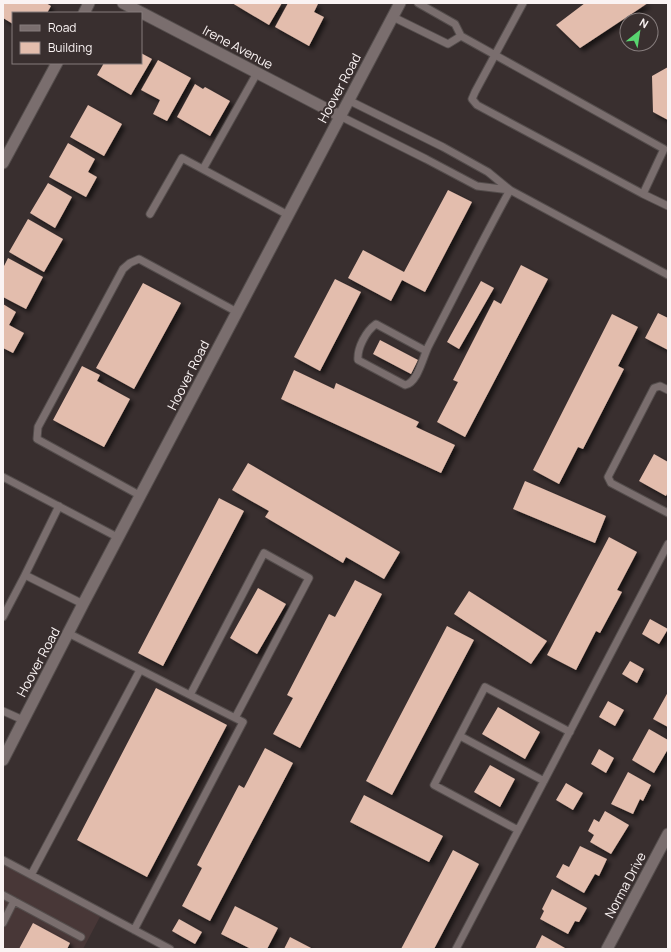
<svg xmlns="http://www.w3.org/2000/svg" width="671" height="952" font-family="Manrope,sans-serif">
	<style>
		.built { fill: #483737 }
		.building { fill: #e3bdad; filter: url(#shadow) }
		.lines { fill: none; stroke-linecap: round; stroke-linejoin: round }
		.service-casing { stroke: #544d4c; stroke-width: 9 }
		.minor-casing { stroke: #544d4c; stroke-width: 13 }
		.secondary-casing { stroke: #544d4c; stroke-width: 13 }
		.service { stroke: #7a6e6e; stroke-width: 7 }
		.minor { stroke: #7a6e6e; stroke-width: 11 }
		.secondary { stroke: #7a6e6e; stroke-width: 11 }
		.labels { text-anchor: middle; stroke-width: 4; stroke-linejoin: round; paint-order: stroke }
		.street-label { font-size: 13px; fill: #faf3f3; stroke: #392f2f }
	</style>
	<defs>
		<filter id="shadow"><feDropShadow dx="3.5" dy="3.5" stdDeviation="2" flood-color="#0009"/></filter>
	</defs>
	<rect width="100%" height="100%" fill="#392f2f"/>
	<path class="built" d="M3,860L102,913L83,949H3Z"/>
	<path class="building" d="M4,3H46L51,6L47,13H13V24L3,18V5Z
		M232,3H282L269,25Z
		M288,3L318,4L314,12L324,17L309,46L275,27Z
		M585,3H648L580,48L556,25Z
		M141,53L152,59L131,95L97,75L104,63H141Z
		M158,60L191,78L167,121L153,114L160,100L141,90Z
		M668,67V120L653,112L652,76Z
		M195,84L203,89L205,87L230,101L210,136L177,117Z
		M88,105L122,124L104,156L70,137Z
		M68,143L95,159L88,172L97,177L86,197L49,177Z
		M48,183L72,197L55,228L30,213Z
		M448,190L472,202L425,292L402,280L391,301L348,278L363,250L404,272Z
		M28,219L63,239L44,272L9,252Z
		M8,258L43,277L26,309L3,297V268Z
		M521,265L548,279L465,437L437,422L458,382L453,380L494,300L501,304Z
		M335,279L361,292L320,371L294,357Z
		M481,281L494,288L459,349L447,342Z
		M143,283L181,303L134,389L96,368Z
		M3,304L16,312L9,325L24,333L13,353L3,348Z
		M658,313L668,318V350L645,338Z
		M612,314L638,327L618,366L624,369L583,449L578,447L559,484L533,470Z
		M380,340L418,360L411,374L373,354Z
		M82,366L100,375L97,381L130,399L104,447L53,420Z
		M294,370L334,389L336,383L419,422L416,427L455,445L441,473L281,399Z
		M654,454L668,462V492L666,496L639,481Z
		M248,463L400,552L384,579L346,557L343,563L265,517L269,511L232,490Z
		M525,481L606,516L595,543L513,509Z
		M219,498L244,511L163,666L138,653Z
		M609,537L637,552L617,590L622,592L600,633L596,631L576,670L547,655Z
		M355,580L382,594L300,748L273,734L293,698L287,695L329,614L335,617Z
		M258,588L286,604L257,654L230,638Z
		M469,591L547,641L531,664L454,614Z
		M650,619L668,629L659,644L642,634Z
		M447,626L474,640L392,795L366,781Z
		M630,661L644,669L637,683L622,674Z
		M156,688L227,725L147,877L77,840Z
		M668,692V727L653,719Z
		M608,701L624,710L615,726L599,717Z
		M498,707L540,732L525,759L482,734Z
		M649,729L668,740V749L654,773L632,760Z
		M265,748L293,763L210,921L182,906L202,868L197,865L239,785L244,788Z
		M599,749L614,758L606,773L591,764Z
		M490,765L515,779L500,807L474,792Z
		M628,772L651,785L643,801L640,799L633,814L611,804Z
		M566,783L583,793L573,810L556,800Z
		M364,795L443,836L429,862L350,822Z
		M605,811L629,825L611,854L590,842L594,835L588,831L594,819L599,822Z
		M580,846L607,859L599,876L595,874L584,893L556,877L563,864L569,867Z
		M453,850L479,864L434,949H401Z
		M552,889L587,908L579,922L575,921L568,934L540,919L544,911L542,909Z
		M235,906L278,928L267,949H251L221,934Z
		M179,919L202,932L195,944L172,931Z
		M33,923L70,943L67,949H19Z
		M542,935L565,948V949H535Z
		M290,937L313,949H284Z"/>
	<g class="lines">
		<defs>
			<path id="service" d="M418,3L455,24L461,36L664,149L643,194L477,105L472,99L475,92L523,3
				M393,17L448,44L461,36
				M348,100L443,147L488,172L510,190L668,275
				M340,116L426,159L477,186L510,190
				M203,169L257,73
				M643,194L668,206
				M150,214L182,158L288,215
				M426,351L376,324C366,331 357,348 358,360L405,385C418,383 423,356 429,345C456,293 482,241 510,190
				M668,390L660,386L654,388L608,477L611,483L668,513
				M3,477L119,538
				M141,496L37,439L38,427L123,269L130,263L139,259L237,312
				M25,575L59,506
				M3,617L25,575L83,604
				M68,633L243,722L134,930
				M190,695L264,553L309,578L235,718
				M3,711L23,720
				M460,736L544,781
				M518,830L434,785L485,687L570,732
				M3,860L170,949
				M31,875L140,670
				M3,895L81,937
				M3,923L14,901
				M456,949L668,544"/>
			<path id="minor" d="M123,3L340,116
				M84,13L89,3
				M3,163L57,63
				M607,949L668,834"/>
			<path id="secondary" d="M3,760L83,604L400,3"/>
		</defs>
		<use href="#service" class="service-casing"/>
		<use href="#minor" class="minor-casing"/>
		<use href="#secondary" class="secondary-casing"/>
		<use href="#service" class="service"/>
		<use href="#minor" class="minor"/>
		<use href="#secondary" class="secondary"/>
	</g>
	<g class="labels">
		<g class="street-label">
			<text transform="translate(238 47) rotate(28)" y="5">Irene Avenue</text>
			<text transform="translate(339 88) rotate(-62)" y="5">Hoover Road</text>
			<text transform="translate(188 375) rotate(-63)" y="5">Hoover Road</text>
			<text transform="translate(38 662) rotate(-62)" y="5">Hoover Road</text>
			<text transform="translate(625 885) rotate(-62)" y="5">Norma Drive</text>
		</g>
	</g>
	<rect width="671" height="952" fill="none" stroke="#faf3f3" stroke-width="8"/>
	<rect x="12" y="12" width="130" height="52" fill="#392f2f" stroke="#867d7d"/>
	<rect x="20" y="25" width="20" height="6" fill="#7a6e6e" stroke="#867d7d"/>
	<text x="48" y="32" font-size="12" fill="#faf3f3">Road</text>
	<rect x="20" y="42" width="20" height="12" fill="#e3bdad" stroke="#867d7d"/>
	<text x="48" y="52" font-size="12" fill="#faf3f3">Building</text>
	<g transform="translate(639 32) rotate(30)"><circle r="19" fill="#392f2f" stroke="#867d7d"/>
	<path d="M0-3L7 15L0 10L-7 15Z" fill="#58d570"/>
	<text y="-6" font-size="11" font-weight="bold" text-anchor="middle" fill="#faf3f3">N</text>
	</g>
</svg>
